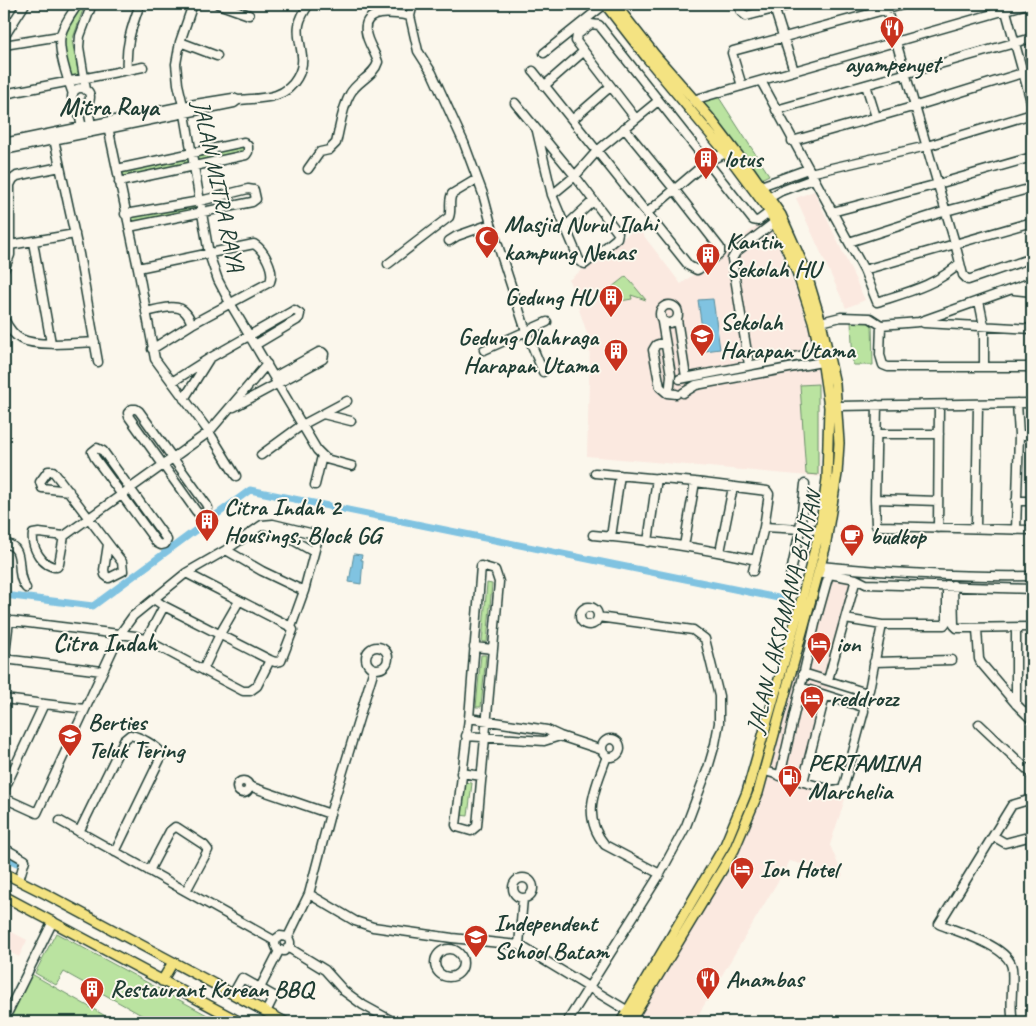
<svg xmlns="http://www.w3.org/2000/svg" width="1036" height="1026" font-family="Caveat,sans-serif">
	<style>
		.built { fill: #fbe9e0 }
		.green { fill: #bae3a0; stroke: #6c906a }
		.water { fill: #80c3e1; stroke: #598d9c }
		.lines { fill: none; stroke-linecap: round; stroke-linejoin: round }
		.canal { stroke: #80c3e1; stroke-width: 7 }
		.minor-casing { stroke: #1f3d34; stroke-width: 11 }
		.major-casing { stroke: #1f3d34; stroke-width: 12 }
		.minor { stroke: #fbf7ec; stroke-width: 8 }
		.major { stroke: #f4e382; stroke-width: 9 }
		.labels { text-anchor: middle; stroke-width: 4; stroke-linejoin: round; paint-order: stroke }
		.poi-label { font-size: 24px; font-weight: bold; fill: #1f3d34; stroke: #fbf7ec; text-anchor: start }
		.street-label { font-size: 24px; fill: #1f3d34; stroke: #fbf7ec }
		.neighbourhood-label { font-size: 25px; font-weight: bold; fill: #1f3d34; stroke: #fbf7ec }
	</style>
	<rect width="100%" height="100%" fill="#fbf7ec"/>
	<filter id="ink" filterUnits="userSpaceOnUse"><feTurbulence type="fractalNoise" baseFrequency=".02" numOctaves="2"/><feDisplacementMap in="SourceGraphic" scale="10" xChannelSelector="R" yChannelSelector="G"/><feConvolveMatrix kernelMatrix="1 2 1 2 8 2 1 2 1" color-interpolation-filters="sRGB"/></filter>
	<g filter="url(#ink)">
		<path class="built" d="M814,191L865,300L846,308L796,198Z
			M766,219L791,275L811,335L819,381L820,477L587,456L590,342L569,280L637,227L681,284Z
			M818,564L858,572L803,786L845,799L830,845L843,876L790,861L694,1022H634L732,850L747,817Z
			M4,928L27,940L19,957L4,949Z"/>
		<path class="green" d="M80,4H85L72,41L79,75L69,77L60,35Z
			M716,93L769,175L755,182L691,103Z
			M243,144L245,153L196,163L194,155Z
			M188,155L191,165L120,181L118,171Z
			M198,204L199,211L131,225L129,218Z
			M626,276L646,300L631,295L632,299L603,304L602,295Z
			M851,321L872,323L873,365H853Z
			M818,384V475L806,474L800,385Z
			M487,583L492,584L487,642H482Z
			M481,655H486L481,707H476Z
			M464,782L472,783L468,816L460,815Z
			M56,933L220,1022H154L64,972L56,985L35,973Z
			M28,972L116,1022H4Z"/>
		<path class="water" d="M713,299L720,349L705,351L698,300Z
			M354,554L362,555L361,560H363L361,584L349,582Z"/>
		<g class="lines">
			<path class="canal" d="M4,595L93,606L250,490L788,600
				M4,857L17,863"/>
			<defs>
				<path id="minor" d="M193,4L180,42L176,64L178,84L185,114L209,254L218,280L230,303L317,450L326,459L352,466
					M218,4L249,15
					M413,4L410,16L418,51L432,73L464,143L483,194L491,224L526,331L543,372
					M739,4L741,12L746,16L794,4
					M773,4L794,71
					M885,4L955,243L963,275L968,280L1032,258
					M1004,4L1032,105
					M4,37L25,4
					M180,42L217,56
					M4,45L60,36
					M544,53L605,4
					M127,70C125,46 132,26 140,4
					M533,71L689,266L697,270L699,269L720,253V248L674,189L624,128
					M761,81L864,270L877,302C908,292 937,285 960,263
					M866,85L876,117
					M544,86L583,52
					M742,86L732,53L733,51L906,4
					M72 97a9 9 0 1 1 18 0a9 9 0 1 1-18 0Z
					M86,90L79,47L80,36L92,4
					M4,94L143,67
					M73,94C68,80 57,50 61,35C63,25 72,13 78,4
					M693,100L1027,4
					M87,103L92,131
					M515,103L575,176L618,233L617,238L585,264L580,262L552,195L537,131
					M77,105L83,132
					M776,110L1032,38
					M636,119L576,41L577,35L591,24L599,25L753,220L758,221L770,212
					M572,120L610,87
					M107,122L138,268L155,359L209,432L236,476
					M54,139L79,254L98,362
					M792,141L916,106L1032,70
					M4,143L183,106L233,98L238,100C260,98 285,100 297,78C301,71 303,64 302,56C301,45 297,35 299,25C300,18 305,10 309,4
					M4,150L234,103L238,100
					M117,169L244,142L248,146V152L246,155L119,182
					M308,169L320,152L329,150L336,143C340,127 342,108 350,94C357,81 374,76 378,62C375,52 367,42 366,32C362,7 397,14 410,16
					M810,173L927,146L1032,114
					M761,186L808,169
					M552,195L575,176L597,151L658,101
					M769,198L781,191L813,179
					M832,212L938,184L1032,157
					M647,213L708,161L726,153
					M125,214L200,201L248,189L254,190L256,199L252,202L129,227
					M566,226L593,201
					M449,241L457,236L491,224
					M33,242L51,343
					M849,242L946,211L1032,188
					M10,245L75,234
					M388,264L449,217C452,210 448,201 452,194L477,179
					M138,268L254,244C264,250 275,270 270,282L192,324L152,349
					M4,270L10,255V185L13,179L17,176L60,167
					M864,270L1032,222
					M1014,290L1032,292
					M979,301L984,326V366
					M660 314a9 9 0 1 1 18 0a9 9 0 1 1-18 0Z
					M146,312C157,310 178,302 186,313C189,316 190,320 192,324
					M661,316L671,375L670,386
					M4,319C8,327 13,335 21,339C37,347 77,343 95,342
					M677,319L686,377
					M821,322L841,317L870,318L881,325L919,322L1032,282
					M924,323L1032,329
					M881,325L880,355L883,365L888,367H1032
					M665,342L656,345L653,350L660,387L667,393L676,394
					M484,350L547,322
					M749,365L732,259L736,252L775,222
					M680,379L820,352
					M172,382L210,358L291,312L294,310L300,314L299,318L297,320L255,345
					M683,393L696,385L822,362
					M184,399L209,359
					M877,405L875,499L876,525L880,526L1032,530
					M838,406L1032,403
					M234,407L323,359L324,354L322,352H319L274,377
					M132,409H136L139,411L206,504L208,508L206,512L199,514L196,511L129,417L128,413Z
					M323,414L351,421
					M878,434H939
					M1019,435H1032
					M97,448L103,451L165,537L167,540L165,544L161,545L157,543L95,458L92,452Z
					M261,455L302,425L347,401
					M595,473L695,482L767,491L769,494L764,527L753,571
					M315,485L322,456
					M69,491L42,488L40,482L48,471H53L122,562L123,571L109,578L105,575L104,570L108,544
					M875,499L938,501
					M1016,501H1032
					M266,525L314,552
					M764,527L820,530
					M938,528L939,405
					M976,528L978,405
					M1016,530L1019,435L1017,403
					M593,535C648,540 703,548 756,560
					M64,536L59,564L57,567C42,567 31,547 33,534L39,533L64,536L209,432L267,364
					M611,537L620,475
					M648,542L657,478
					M4,543C28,547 13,573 26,588
					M684,546L695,482
					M226,550L262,571L304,591
					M720,552L733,487
					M481,566L495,570L499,582L477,826L471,831L457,827L456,825L469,718Z
					M820,566C891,573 962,577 1032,576
					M819,572L856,579L866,584L1032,589
					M186,573L291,627
					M790,577L800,530L805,484
					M953,585L954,625L957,628L1032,627
					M580 616a9 9 0 1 1 18 0a9 9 0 1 1-18 0Z
					M845,619L882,625H944L947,621V585
					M4,620L135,636L146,640L243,691H250L257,686L270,660
					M977,629L979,659L981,663L1016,704L1032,720
					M146,640L164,606
					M366 658a11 11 0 1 1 22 0a11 11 0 1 1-22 0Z
					M474,647L493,649
					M4,659L102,671
					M4,662L9,620
					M874,662L952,660
					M203,670L220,634L239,601
					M803,673L867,693L869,690L882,625
					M828,680L856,579
					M4,699L85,709
					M1016,704V628
					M469,718L547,730L560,736L602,750
					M979,724L1032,774
					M466,736L544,741L560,736
					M602 748a9 9 0 1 1 18 0a9 9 0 1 1-18 0Z
					M607,756C596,787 580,815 605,845L660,874
					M765,771L835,791L843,789L864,711L863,707L800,687
					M461,773L482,776
					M780,776L815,624L829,574
					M237 787a6 6 0 1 1 12 0a6 6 0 1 1-12 0Z
					M803,782L825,696
					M249,786L330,814
					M4,790L44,704
					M4,798L37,813L120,634L133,616L186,573L226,550L262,525L273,524L314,534L318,538L304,591L291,627L293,630L281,661L275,662L270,660L164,606L155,600
					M60,821L275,941
					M79,832L124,740L130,735C140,737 156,745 162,754L161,757L115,852
					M993,836L1005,843L1032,836
					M4,848L25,860L19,880
					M149,871L170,831L175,827L178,828L204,845L208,850L186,891
					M513 888a10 10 0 1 1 20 0a10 10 0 1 1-20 0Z
					M309,894L355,921L373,927L452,938L519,945L633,1014
					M288,937L280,936L276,939L275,944L277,949L284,951L290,946V942L288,937L309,894L330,814L374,669
					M519,945L523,898
					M289,948L325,970L344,991L363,1005L394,1022
					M435 963a14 14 0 1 1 28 0a14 14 0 1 1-28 0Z
					M260,988L279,951
					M233,994L242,978L274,996L266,1012
					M4,1020L53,921
					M567,1022L660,874L686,826L708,768L715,744L719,723V696L705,639L693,630L598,617
					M1013,1022C1009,1004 1014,986 1012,968C1009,946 958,932 939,924L1012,805L1032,799"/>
				<path id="major" d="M605,4L647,58L726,153L770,212L797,272L813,321L823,366L829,407L827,479L820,530L799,609L747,792L725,845L621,1022
					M615,4L655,55L709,117L751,172L781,215L805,269L821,322L835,384L839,443L837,474L825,548L758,793L734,850L630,1022
					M4,873L46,894L285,1022
					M4,896L240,1022
					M162,981L173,962"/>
			</defs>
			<use href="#minor" class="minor-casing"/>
			<use href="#major" class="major-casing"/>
			<use href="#minor" class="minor"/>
			<use href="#major" class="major"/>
		</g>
	</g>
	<defs>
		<symbol id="restaurant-pin" viewBox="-11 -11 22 30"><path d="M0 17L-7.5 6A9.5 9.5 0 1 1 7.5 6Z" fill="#c8321e" stroke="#fbf7ec"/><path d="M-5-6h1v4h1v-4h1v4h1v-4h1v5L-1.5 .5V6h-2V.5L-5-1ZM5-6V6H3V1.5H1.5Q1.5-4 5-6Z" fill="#fff"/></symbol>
		<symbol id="building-pin" viewBox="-11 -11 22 30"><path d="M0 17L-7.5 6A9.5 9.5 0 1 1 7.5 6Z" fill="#c8321e" stroke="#fbf7ec"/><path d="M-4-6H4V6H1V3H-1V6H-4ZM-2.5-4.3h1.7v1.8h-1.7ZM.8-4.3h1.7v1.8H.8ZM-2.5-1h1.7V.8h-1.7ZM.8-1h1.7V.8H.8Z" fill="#fff"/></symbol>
		<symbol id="mosque-pin" viewBox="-11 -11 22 30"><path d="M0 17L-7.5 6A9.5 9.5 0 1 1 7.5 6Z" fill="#c8321e" stroke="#fbf7ec"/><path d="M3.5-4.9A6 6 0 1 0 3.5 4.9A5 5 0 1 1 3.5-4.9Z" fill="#fff"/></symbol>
		<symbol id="school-pin" viewBox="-11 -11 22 30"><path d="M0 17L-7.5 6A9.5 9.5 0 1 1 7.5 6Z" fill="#c8321e" stroke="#fbf7ec"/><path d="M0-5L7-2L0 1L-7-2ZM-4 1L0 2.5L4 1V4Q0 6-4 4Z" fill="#fff"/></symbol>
		<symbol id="cafe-pin" viewBox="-11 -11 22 30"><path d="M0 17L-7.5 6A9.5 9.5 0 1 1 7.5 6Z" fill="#c8321e" stroke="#fbf7ec"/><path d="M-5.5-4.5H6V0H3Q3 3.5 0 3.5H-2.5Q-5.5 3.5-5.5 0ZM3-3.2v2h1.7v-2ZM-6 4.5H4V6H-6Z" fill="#fff"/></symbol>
		<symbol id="hotel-pin" viewBox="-11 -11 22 30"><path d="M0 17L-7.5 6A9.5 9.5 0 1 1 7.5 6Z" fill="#c8321e" stroke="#fbf7ec"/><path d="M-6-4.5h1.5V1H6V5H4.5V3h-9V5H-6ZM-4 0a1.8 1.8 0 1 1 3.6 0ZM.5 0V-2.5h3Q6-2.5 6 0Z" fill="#fff"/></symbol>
		<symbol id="fuel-pin" viewBox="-11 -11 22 30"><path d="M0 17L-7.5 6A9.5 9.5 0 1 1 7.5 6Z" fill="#c8321e" stroke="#fbf7ec"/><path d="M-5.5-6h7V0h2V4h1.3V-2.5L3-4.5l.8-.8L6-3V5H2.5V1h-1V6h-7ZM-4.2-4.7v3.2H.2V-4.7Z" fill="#fff"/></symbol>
	</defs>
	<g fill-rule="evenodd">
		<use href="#restaurant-pin" x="878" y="14" width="28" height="38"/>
		<use href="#building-pin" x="692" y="145" width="28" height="38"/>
		<use href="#mosque-pin" x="473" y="224" width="28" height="38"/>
		<use href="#building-pin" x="694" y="241" width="28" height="38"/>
		<use href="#building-pin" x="597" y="283" width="28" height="38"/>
		<use href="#school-pin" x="688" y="322" width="28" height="38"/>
		<use href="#building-pin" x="602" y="337" width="28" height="38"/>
		<use href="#building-pin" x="193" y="507" width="28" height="38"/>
		<use href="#cafe-pin" x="838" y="522" width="28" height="38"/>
		<use href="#hotel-pin" x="805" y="630" width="28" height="38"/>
		<use href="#hotel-pin" x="798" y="684" width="28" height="38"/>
		<use href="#school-pin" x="56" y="722" width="28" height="38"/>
		<use href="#fuel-pin" x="776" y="763" width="28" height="38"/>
		<use href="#hotel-pin" x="728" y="855" width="28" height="38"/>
		<use href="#school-pin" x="462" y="923" width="28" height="38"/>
		<use href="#restaurant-pin" x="694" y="965" width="28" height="38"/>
		<use href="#building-pin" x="78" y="975" width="28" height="38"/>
	</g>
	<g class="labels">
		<g class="poi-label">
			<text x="892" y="72" text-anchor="middle">ayampenyet</text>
			<text x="724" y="167">lotus</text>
			<text x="504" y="232">Masjid Nurul Ilahi<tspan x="504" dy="28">kampung Nenas</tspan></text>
			<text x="726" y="249">Kantin<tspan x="726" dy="28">Sekolah HU</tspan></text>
			<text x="594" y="305" text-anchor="end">Gedung HU</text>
			<text x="720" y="330">Sekolah<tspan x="720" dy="28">Harapan Utama</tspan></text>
			<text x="598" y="345" text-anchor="end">Gedung Olahraga<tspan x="598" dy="28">Harapan Utama</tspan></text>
			<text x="224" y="515">Citra Indah 2<tspan x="224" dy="28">Housings, Block GG</tspan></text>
			<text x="870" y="544">budkop</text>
			<text x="836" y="652">ion</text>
			<text x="830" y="706">reddrozz</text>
			<text x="88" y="730">Berties<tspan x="88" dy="28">Teluk Tering</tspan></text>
			<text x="808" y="771">PERTAMINA<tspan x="808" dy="28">Marchelia</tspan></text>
			<text x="760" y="877">Ion Hotel</text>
			<text x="494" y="931">Independent<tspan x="494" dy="28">School Batam</tspan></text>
			<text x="726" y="987">Anambas</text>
			<text x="110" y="997">Restaurant Korean BBQ</text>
		</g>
		<g class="street-label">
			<text transform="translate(219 186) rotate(78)" y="8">JALAN MITRA RAYA</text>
			<text transform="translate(784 612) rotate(-76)" y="8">JALAN LAKSAMANA BINTAN</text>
		</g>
		<g class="neighbourhood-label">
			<text x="109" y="115">Mitra Raya</text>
			<text x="105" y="651">Citra Indah</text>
		</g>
	</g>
	<rect width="1036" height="1026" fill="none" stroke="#fbf7ec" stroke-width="20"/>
	<rect x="10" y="10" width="1016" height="1006" fill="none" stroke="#1f3d34" stroke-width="2" filter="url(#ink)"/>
</svg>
